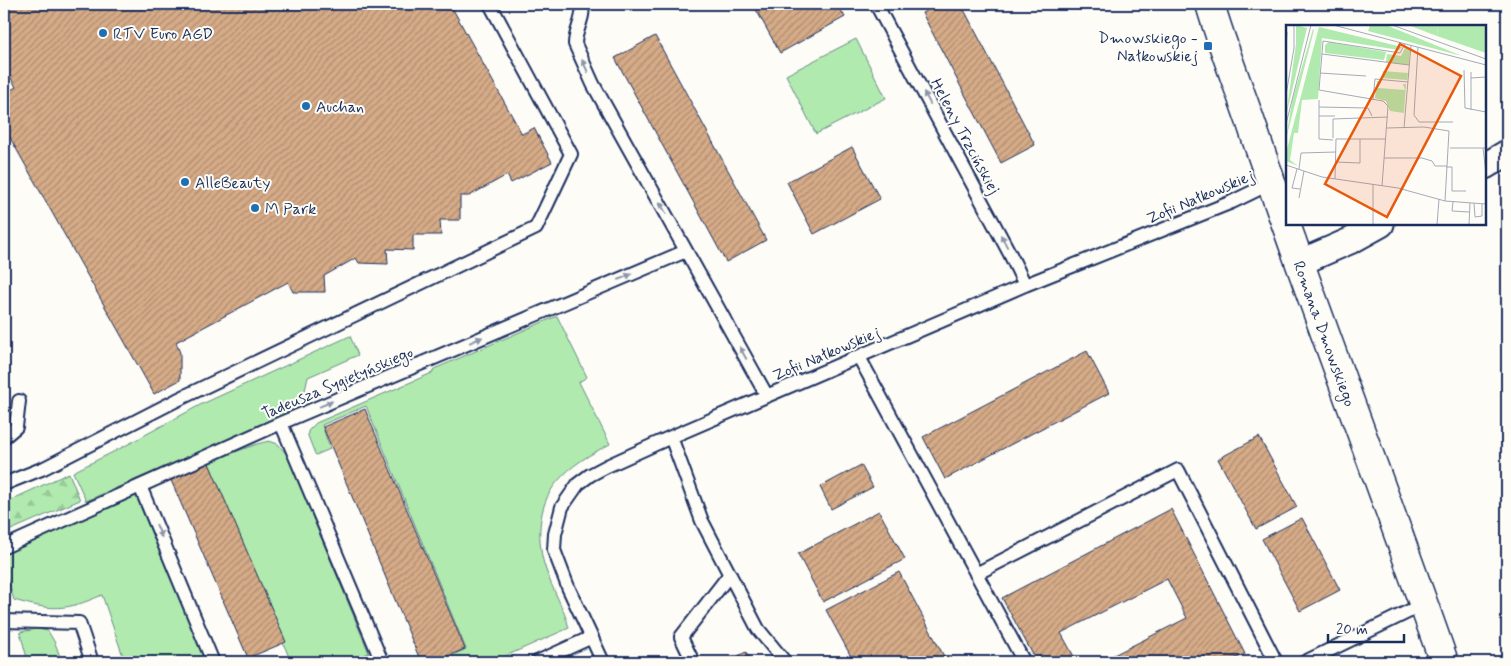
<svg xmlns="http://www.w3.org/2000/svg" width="1511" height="666" font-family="Mynerve,sans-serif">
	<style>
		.green { fill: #b1eaae; stroke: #668c86 }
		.forest { fill: url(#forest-firs); stroke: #668c86 }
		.building { fill: url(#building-hatch); stroke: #1b2f5e }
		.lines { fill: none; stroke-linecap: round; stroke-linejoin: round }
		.lane-casing { stroke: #1b2f5e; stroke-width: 16 }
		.street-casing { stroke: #1b2f5e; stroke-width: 29 }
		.secondary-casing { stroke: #1b2f5e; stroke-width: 31 }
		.lane { stroke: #fdfcf7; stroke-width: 12 }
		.street { stroke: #fdfcf7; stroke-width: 25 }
		.secondary { stroke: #fdfcf7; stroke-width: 28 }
		.oneway { fill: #8c96aa }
		.poi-dot { fill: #1f6fb2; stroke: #fdfcf7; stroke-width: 2 }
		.labels { text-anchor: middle; stroke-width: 4; stroke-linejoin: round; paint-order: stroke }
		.poi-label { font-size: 16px; fill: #1b2f5e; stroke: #fdfcf7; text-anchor: start }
		.street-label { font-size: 16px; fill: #1b2f5e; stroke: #fdfcf7 }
		.inset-road { fill: none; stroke: #a3aaba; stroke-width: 1 }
		.view { fill: #e8590c; fill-opacity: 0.15; stroke: #e8590c; stroke-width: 2.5 }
		.inset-edge { fill: none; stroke: #1b2f5e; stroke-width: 2.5 }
	</style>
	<defs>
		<pattern id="forest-firs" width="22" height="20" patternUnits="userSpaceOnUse" patternTransform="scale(1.25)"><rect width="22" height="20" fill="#b1eaae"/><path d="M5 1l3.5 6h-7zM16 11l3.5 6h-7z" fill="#98c998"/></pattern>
		<pattern id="building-hatch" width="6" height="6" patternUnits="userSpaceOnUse" patternTransform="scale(1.25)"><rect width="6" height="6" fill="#d6ab87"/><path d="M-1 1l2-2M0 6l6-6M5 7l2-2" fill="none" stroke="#ad8c72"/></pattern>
	</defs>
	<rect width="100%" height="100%" fill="#fdfcf7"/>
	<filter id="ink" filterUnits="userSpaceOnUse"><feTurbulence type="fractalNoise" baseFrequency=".02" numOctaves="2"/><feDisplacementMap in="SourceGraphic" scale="10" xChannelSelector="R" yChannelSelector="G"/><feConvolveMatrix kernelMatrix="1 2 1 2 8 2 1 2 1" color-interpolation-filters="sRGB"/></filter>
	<g filter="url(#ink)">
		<path class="green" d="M856,39L886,98L816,134L786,75Z
			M557,316L587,377L579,382L610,444C591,454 571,465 557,482C537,505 536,543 546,570C552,589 564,608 569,628L492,662H437L466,649L366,406L322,425L330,449L316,455L315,454L308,436V431L316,423L432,373L434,369Z
			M350,336L358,355L308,377L301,408L86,501L73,472L123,447L200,405Z
			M269,441L278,444L287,455L369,653L347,662H291L208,462L257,444Z
			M136,496L206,662H125L102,595C66,611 52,611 14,600L4,568V553Z
			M37,629L48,631L55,643L62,662H28L20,632Z"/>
		<path class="forest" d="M69,473L80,500L4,533V503Z"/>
		<path class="building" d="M4,4H450L522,134L534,128L552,162L511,183L507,175L469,196H460V220H440L441,235H413V250L387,249L388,264L359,263L356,258L324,276L325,292H293L288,282L176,342L180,353V380L154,394L4,127V94L16,87L4,66Z
			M753,4H837L845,17L780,53Z
			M938,4H961L1035,145L1001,163L922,13Z
			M655,36L766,240L726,262L615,58Z
			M852,147L880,199L814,234L787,182Z
			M1087,351L1109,393L945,479L923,437Z
			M365,409L465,649L433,662H421L323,427Z
			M1259,437L1297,507L1256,529L1218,459Z
			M208,461L286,642L248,658L170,478Z
			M861,465L873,487L831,509L820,487Z
			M1171,509L1245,654L1228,662H1100L1187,618L1167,579L1061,633L1077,662H1037L1002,598Z
			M879,511L905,559L823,602L798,554Z
			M1302,518L1340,590L1300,611L1262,539Z
			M899,572L947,662H854L826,610Z
			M746,652L752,662H726Z"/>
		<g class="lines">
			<defs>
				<path id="lane" d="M582,4C585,18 575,30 575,44L593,84L767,396
					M876,4L1010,254L1025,285
					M859,357L1024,662
					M281,423L382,662
					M4,437L16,427L19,401
					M671,437L702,521L758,629L785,662
					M4,484L44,468L177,400L536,228L571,154L490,4
					M140,486L213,662
					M4,547L281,423L686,251
					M976,574L1178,470L1276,662
					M4,621L79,623L92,662
					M537,662L592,637
					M603,662L568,587L554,550L555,534L562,507L578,484L590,475L607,466L671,437L1025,285L1232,202L1271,183
					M693,662L681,637L730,574
					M1305,662L1424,604"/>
				<path id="street" d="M1485,166L1507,153
					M1299,263L1352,240L1381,224"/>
				<g id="secondary">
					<path id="s1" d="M1210,4C1222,46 1239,87 1253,129C1313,308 1382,484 1444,662"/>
				</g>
			</defs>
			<use href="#lane" class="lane-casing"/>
			<use href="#street" class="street-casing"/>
			<use href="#secondary" class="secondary-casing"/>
			<use href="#lane" class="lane"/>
			<use href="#street" class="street"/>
			<use href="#secondary" class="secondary"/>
		</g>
		<defs><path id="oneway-solid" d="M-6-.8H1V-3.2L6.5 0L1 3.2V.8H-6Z" transform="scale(1.25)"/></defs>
		<g class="oneway">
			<use href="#oneway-solid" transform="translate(585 66) rotate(-115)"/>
			<use href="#oneway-solid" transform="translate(927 98) rotate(-118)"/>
			<use href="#oneway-solid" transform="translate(663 208) rotate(-119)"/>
			<use href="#oneway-solid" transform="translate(1004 241) rotate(-118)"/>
			<use href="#oneway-solid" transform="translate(625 277) rotate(-23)"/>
			<use href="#oneway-solid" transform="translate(476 340) rotate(-23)"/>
			<use href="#oneway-solid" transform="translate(743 353) rotate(-119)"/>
			<use href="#oneway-solid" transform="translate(326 404) rotate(-23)"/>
			<use href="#oneway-solid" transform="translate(159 531) rotate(67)"/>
		</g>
	</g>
	<g class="poi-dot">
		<circle cx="103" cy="33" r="5"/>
		<rect x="1203" y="41" width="10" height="10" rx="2.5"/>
		<circle cx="306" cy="106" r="5"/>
		<circle cx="185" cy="182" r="5"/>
		<circle cx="255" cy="208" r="5"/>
	</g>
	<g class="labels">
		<g class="poi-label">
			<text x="113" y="39">RTV Euro AGD</text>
			<text x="1198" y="43" text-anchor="end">Dmowskiego -<tspan x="1198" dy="18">Nałkowskiej</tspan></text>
			<text x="316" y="112">Auchan</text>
			<text x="195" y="188">AlleBeauty</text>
			<text x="265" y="214">M Park</text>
		</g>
		<g class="street-label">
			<text transform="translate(966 136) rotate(62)" y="6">Heleny Trzcińskiej</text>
			<text transform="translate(1200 196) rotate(-23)" y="6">Zofii Nałkowskiej</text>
			<text dy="6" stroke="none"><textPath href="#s1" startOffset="349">Romana Dmowskiego</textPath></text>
			<text transform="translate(826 353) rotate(-23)" y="6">Zofii Nałkowskiej</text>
			<text transform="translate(337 382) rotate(-23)" y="6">Tadeusza Sygietyńskiego</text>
		</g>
	</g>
	<g transform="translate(1286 25)">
		<rect width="200" height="200" fill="#fdfcf7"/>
		<path d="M10,0L21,3L0,91L10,19ZM84,0H100L176,31L82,6ZM152,0H200V28L151,11ZM33,2L116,22L113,25L36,13L32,74L16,75L12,108H8L4,135L12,141L0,136V128ZM27,4L28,5L0,114L6,76ZM43,17L100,27L98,35L39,28V20ZM119,23L124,24L123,40L100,37L101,29L115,31ZM97,46L122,48L121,55L96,53ZM91,56H95L92,63L119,65L117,59H120L118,88L104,86L100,76L89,73Z" fill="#b1eaae"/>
		<path d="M122,0H152L151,11Z" fill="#b1eaae"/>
		<path class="inset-road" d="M47,0L200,40M106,0L200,34M132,22L128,90L133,97H167M0,25L1,7M36,29L123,40M178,45L179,83L200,87M185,47V85M34,48L80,51M185,53L200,52M0,70L8,23V0M87,75L89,54L122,57M33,82L82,83L86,91M33,91V75M0,99L25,0M101,103L138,102L163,106L159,176M118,103L125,20M47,113V94L102,92M47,115L33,114V91H49M164,123H200M197,123L200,148M98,133H136L146,136L149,141H161M49,137L74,138V114M0,140L36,152L112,163L159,176L200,179M160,142H166V166H180M11,144L6,163L14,164M13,144L15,128L50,127M49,154L50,114H100M87,159V200M96,161L102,81L97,76L33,65L37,16L114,28L119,19M13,173L18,146M167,177L166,186L183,187M188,178L189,192L196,191V179M151,200L153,174M183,200L184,178"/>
		<path class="view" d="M114,19L175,51L101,192L39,159Z"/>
		<rect width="200" height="200" class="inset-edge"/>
	</g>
	<rect width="1511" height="666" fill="none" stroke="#fdfcf7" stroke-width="20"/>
	<rect x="10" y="10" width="1491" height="646" fill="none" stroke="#1b2f5e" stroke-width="2" filter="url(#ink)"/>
	<path d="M1328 634v8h76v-8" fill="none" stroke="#1b2f5e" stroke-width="2.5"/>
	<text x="1336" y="634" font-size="15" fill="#1b2f5e" stroke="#fdfcf7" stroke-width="4" paint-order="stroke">20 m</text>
</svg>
